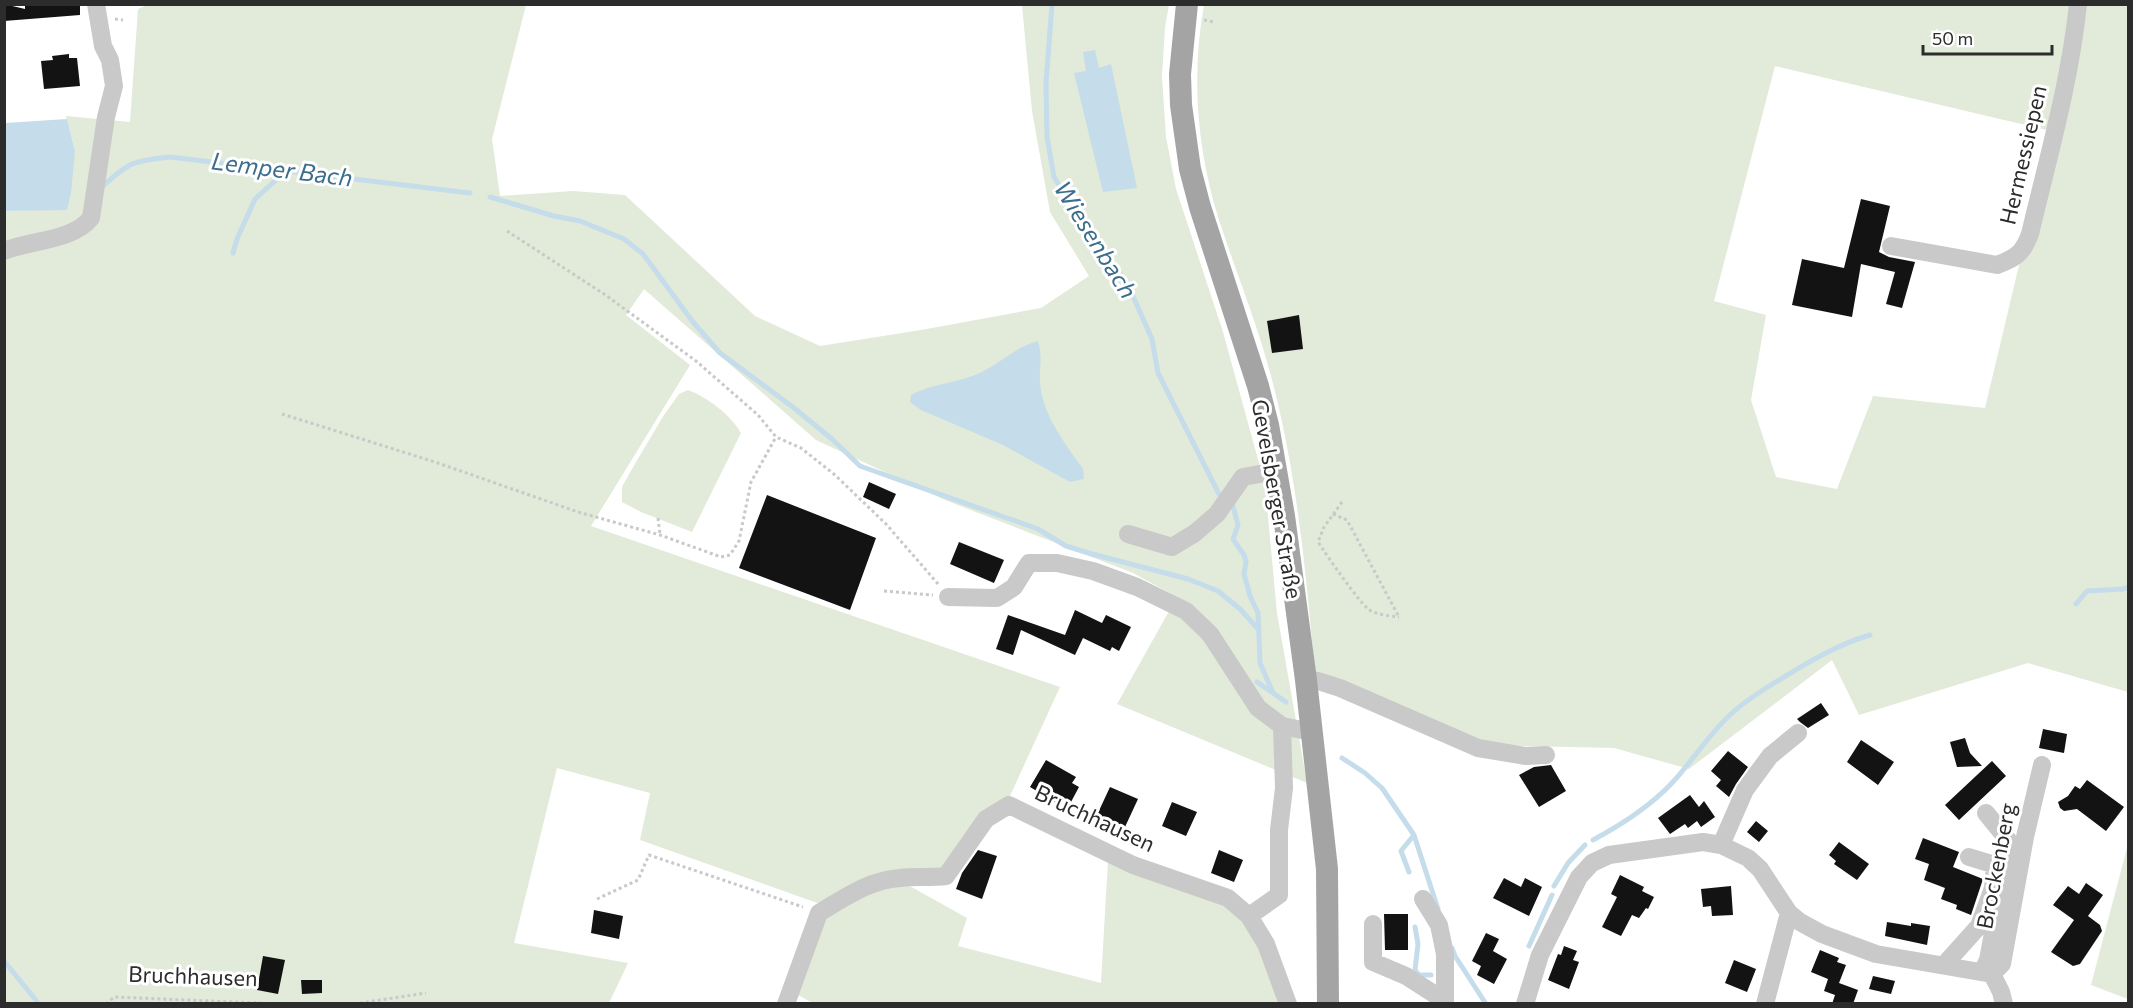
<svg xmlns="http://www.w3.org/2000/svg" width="2133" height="1008" font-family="Commissioner,sans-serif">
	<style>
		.green { fill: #e2ead9; fill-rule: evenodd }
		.water { fill: #c5dcea }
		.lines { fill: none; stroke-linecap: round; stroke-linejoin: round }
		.stream { stroke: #c5dcea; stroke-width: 5 }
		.building { fill: #131313 }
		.path { stroke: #c9c9c9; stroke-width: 3; stroke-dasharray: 3 3; stroke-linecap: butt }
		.minor { stroke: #c9c9c9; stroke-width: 18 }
		.major { stroke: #a4a4a4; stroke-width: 22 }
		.labels { text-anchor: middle; stroke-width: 6; stroke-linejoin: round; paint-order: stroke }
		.street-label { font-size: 22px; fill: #2c2c2c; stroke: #fff }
		.water-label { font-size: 24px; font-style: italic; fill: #3b6e8d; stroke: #fff }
	</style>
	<rect width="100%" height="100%" fill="#fff"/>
	<path class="green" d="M147,5H526L492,139L500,196L573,191L625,195L755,316L820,346L921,330L1041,308L1089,276L1050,212L1032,111L1022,5H1169L1165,27L1162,77L1166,137L1176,189L1223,332L1265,485L1277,613L1307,783L1117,704L1177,597L1133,573L945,500L816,440L644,289L626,315L690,365L591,526L1060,687L1009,798L939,871L908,885L967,918L958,946L1101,983L1108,860L1236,910L1263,948L1285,1003H813L794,993L823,905L640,840L650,793L557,768L514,943L628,963L609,1003H5L4,211L67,209L75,151L66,116L130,122L138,9Z
		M1204,5H2128V692L2028,663L1859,715L1832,660L1689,769L1614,748L1484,745L1315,673C1306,573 1297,473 1271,376C1257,323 1236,272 1219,220C1197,150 1191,77 1204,5ZM1775,66L2051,131L1985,408L1873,396L1837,489L1776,477L1751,400L1766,315L1714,301Z
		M688,390C707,397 731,415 741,433L692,532L641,512L622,502V487L636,462L664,415L679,394Z
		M2128,844V999L2091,985Z"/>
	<path class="water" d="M1095,50L1099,68L1111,64L1137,188L1103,192L1074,73L1086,71L1083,52Z
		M67,119L75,151L71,193L67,210L5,211V123Z
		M1038,341C1043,360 1039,365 1040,382C1042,415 1065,443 1083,469L1084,479L1070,482L1003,445L921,410L910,402L911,395C932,384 954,383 975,375C998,366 1014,347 1038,341Z"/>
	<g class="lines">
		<path class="stream" d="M1052,4L1046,83L1047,137L1054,177L1080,218L1128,285L1152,339L1158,373L1219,494
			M103,186C130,161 134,161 170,157L470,193
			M490,197L554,216L580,221L624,239L643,254L693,322L720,353L794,408L832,439L860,466L1038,529L1066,546L1092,554L1188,579L1218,591L1240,609L1259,630
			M233,253L237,239L255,199L286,171
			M1233,506L1238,525L1233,539L1244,555L1246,562L1244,574L1250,596L1258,613L1260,663L1273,693L1286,702
			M2076,604L2087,591L2123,589L2128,587
			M1257,682L1273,693
			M1342,758L1365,773L1382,788L1414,835L1438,909
			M1593,840C1621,825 1649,807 1671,784C1692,762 1708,735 1731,714C1747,699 1766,688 1784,677C1812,660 1839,644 1870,635
			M1409,872L1401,851L1414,835
			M1554,886L1568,863L1585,845
			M1415,927L1418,944L1415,970L1419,975H1431
			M1529,946L1552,895
			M1452,948L1455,956L1486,1004
			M4,961L39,1004"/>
	</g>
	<path class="building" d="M4,4L25,9V4H80V15L4,21Z
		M69,54V58H77L80,86L44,89L41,61L53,60L52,56Z
		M1861,199L1890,206L1879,252L1889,257L1915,262L1902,308L1886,304L1895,272L1861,264L1852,317L1792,305L1802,259L1844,268Z
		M1299,315L1303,349L1272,353L1267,321Z
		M869,482L896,494L889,509L863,497Z
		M767,495L876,538L850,610L739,568Z
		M959,542L1004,560L994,583L950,564Z
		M1075,610L1102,623L1106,615L1131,627L1119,651L1112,647L1110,651L1083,638L1075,655L1021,630L1013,655L996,649L1008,615L1065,635Z
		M1821,703L1829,715L1808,728L1800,722L1797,719Z
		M2043,729L2067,734L2064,753L2039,748Z
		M1965,738L1970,753L1982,766L1957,767L1950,742Z
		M1861,740L1894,762L1878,785L1847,762Z
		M1728,751L1748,767L1736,784L1729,797L1716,786L1721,780L1711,771Z
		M1046,760L1076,777L1072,783L1079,787L1071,802L1064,798L1060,805L1030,787Z
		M1992,761L2006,776L1959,820L1945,805Z
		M1551,765L1566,791L1539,807L1519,775L1534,767Z
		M2087,780L2124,807L2106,831L2077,809L2064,811L2060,808L2058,802L2068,796L2075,786L2080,789Z
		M1110,787L1138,799L1125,827L1097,815Z
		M1690,795L1699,807L1704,801L1715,817L1701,827L1697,821L1688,828L1685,824L1670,834L1658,818Z
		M1172,802L1197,812L1186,836L1162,826Z
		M1756,821L1768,831L1759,842L1747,832Z
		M1923,838L1959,852L1953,867L1983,879L1971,915L1956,909L1957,905L1941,899L1945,888L1924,880L1929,864L1915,859Z
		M1839,842L1869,864L1857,880L1834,864L1836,861L1829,855Z
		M978,850L997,856L982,899L956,889L962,873Z
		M1219,850L1243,860L1234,882L1211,873Z
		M1620,875L1644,887L1642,891L1654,897L1648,909L1646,908L1639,918L1632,915L1621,936L1602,927L1617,897L1611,894Z
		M1504,878L1521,887L1525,878L1542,887L1529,916L1493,898Z
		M2086,883L2103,895L2088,916L2100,925L2102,931L2080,964L2073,966L2051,952L2074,920L2053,905L2068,886L2079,894Z
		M1731,886L1733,915L1712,916L1711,906L1703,907L1701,889Z
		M594,910L623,916L619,939L591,933Z
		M1384,914H1408V950H1385Z
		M1887,922L1911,926V923L1930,926L1927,945L1885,936Z
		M1486,933L1499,939L1493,951L1507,959L1494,984L1477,975L1481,966L1472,961Z
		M1564,946L1577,951L1573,960L1579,962L1569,989L1548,980L1558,954L1561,955Z
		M1820,950L1839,958L1837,962L1846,965L1839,983L1858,990L1853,1004H1832L1835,995L1824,991L1828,979L1811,972Z
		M263,956L285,960L278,994L257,990Z
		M1734,960L1756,969L1747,992L1725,983Z
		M1873,976L1895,981L1891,994L1869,989Z
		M301,980H322V993L302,994Z"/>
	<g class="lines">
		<path class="path" d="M115,19L123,20
			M1204,20L1214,22
			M507,231L604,294L696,361L758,415L776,437L801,448L835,475L886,524L939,585
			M282,414L435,462L578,512L660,535L721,557L730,555L739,541L751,482L776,437
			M1342,502L1324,527L1318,542C1326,554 1361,606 1371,611C1379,615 1390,616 1399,617
			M1333,514L1347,520L1399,617
			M658,518L660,535
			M884,591L933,595
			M597,899L638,880L649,855L803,907
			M106,1004L114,997L281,1004
			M354,1004L426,993"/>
		<path class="minor" d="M1891,246L1997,265C2016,258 2023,253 2030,234C2048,158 2070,82 2078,4
			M4,251C30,240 73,241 91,218L106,117L114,86L110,60L103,46L96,4
			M1128,534L1172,547L1195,533L1217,514L1243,477L1276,471
			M948,597L997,598L1014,587L1029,563H1057L1093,571L1137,587L1186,611L1210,634L1258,708L1282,726L1312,732
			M1306,680L1318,681L1340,688L1478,748L1526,756L1546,755
			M1721,845L1745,790L1770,756L1798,733
			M1249,916L1279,895V830L1284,788L1282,726
			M1373,924V962L1406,976L1445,1001V954L1439,925L1423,899
			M1944,965L1979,926L1993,888L1995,865L1969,857
			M1982,972L1988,960L2007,856L2008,840L1986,813
			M1992,974L2002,964L2025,837L2042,765
			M786,1004L819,913C844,898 869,880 900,878C915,876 931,878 946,876L986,819L1009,805L1133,865L1228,898L1249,916L1266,944L1288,1004
			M1525,1004L1540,955L1579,877L1592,863L1609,855L1703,842L1721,845L1748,858L1760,869L1789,913L1800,922L1822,934L1876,954L1992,974L2001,992L2004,1004
			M1765,1004L1789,913"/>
		<path class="major" d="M1187,4L1180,74L1181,105L1190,169L1200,207L1258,386L1268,425L1284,516L1306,680L1327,869L1328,1004"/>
	</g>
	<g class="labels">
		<g class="street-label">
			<text transform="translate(2023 155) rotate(-77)" y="8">Hermessiepen</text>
			<text transform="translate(1277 499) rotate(80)" y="8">Gevelsberger Straße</text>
			<text transform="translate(1095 818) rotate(25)" y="8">Bruchhausen</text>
			<text transform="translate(1996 866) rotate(-79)" y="8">Brockenberg</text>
			<text transform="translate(193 976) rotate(2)" y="8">Bruchhausen</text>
		</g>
		<g class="water-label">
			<text transform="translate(282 170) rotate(7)" y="8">Lemper Bach</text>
			<text transform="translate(1095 240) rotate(58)" y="8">Wiesenbach</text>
		</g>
	</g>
	<rect width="2133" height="1008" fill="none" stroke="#2c2c2c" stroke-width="12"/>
	<path d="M1923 45v9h129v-9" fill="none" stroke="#2c2c2c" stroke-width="3"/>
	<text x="1932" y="45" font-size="18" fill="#2c2c2c" stroke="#ffffff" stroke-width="4.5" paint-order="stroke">50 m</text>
</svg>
